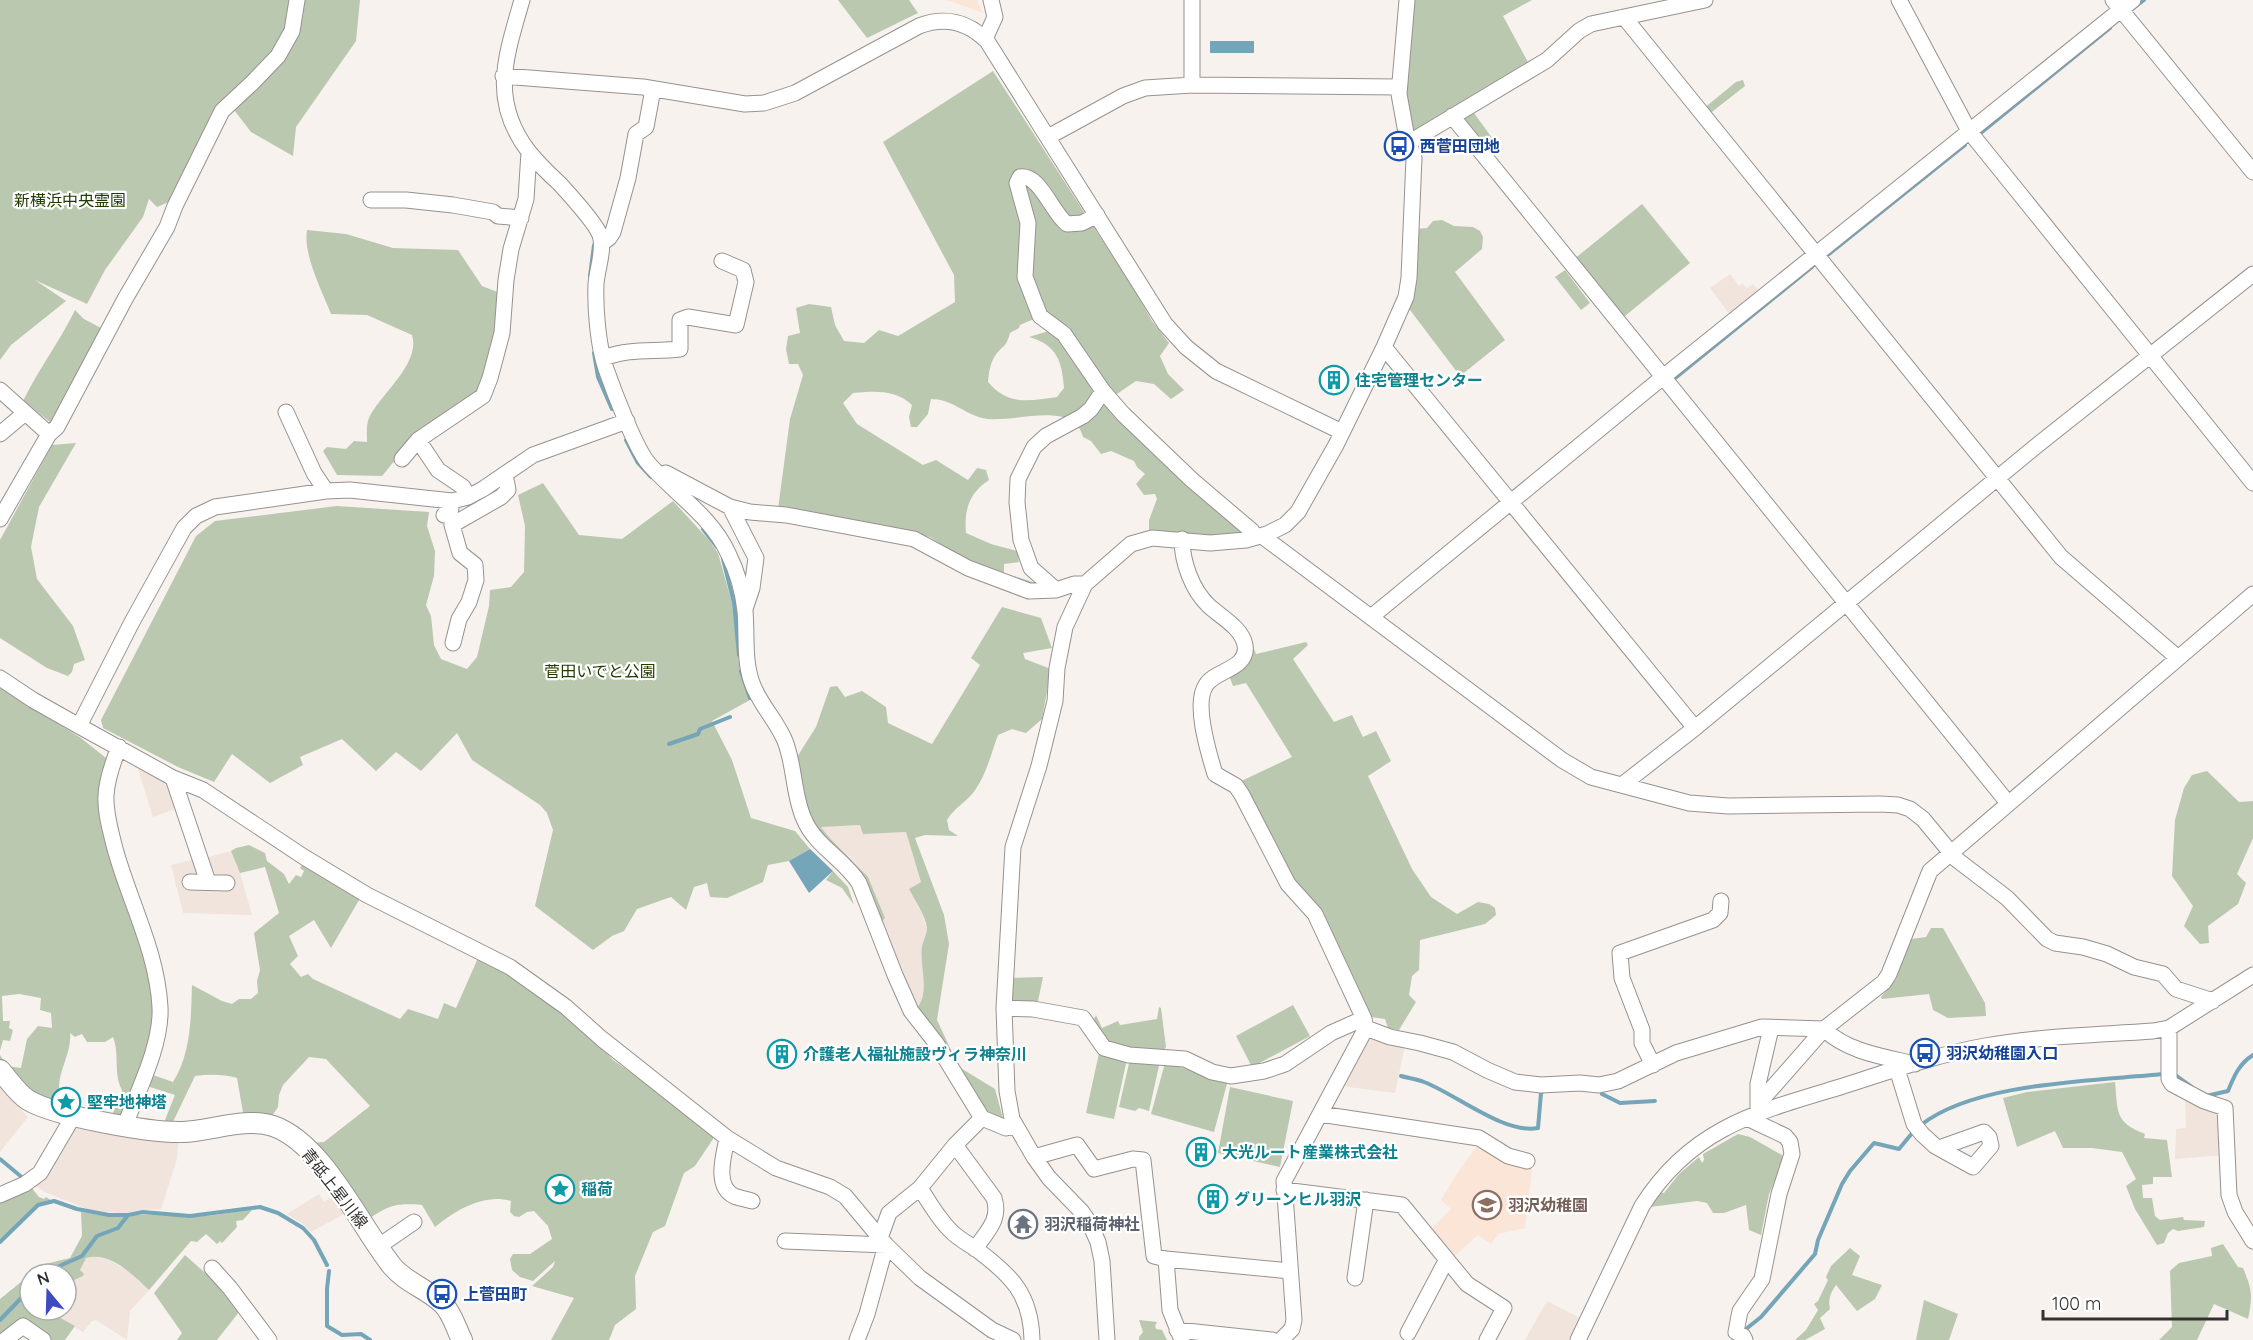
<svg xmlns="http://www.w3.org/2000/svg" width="2253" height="1340" viewBox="0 0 2253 1340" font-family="Quicksand,'Noto Sans JP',sans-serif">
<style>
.built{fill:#f0e4dc}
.education{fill:#fae5d6}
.green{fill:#bac8af}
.water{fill:#75a5b8}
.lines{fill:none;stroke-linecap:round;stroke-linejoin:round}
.stream{stroke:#75a5b8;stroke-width:4}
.minor-casing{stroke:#97928f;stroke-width:17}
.major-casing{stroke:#97928f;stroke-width:22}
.minor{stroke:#fff;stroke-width:15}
.major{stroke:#fff;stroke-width:20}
.labels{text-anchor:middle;stroke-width:4.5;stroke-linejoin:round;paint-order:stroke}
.transit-label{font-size:16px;font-weight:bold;fill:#164399;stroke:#fff;text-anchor:start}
.park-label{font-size:16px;fill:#223b00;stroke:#fff}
.culture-label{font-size:16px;font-weight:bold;fill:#0d838f;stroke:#fff;text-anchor:start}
.street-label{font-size:16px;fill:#333130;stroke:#fff}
.education-label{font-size:16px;font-weight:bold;fill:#785e54;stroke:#fff;text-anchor:start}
.worship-label{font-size:16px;font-weight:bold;fill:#5b616d;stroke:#fff;text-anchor:start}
</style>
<rect width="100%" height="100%" fill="#f7f2ee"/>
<path class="built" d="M1730,274l9,12 3,-3 5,5 6,-4 7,8 -30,23 -20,-27z
M138,769l30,15 10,24 -25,9z
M861,825l2,8 43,-1 15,50 -12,7 13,24 5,17 -5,19 2,44 -4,13 -6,5 -58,-148 -28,-27 -7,-10z
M231,851l9,22 12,42 -69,-2 -12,-48 24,-6 20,20 -10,-21z
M1372,1036l33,9 -10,48 -54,-7 24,-47z
M0,1083l30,26 -9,1 7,7 -28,35z
M2185,1097l36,16 3,42 -49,4 1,-30 10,-1z
M75,1122l104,15 -2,22 -16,50 -19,1 -17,3 -33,-2 -47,-19 -11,-7z
M319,1194l5,8 9,-6 13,17 -35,19 -8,-8 -16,-10z
M95,1256l14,4 22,13 18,17 -19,21 -3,29 -31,-20 -4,1 -9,11 -37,-22h20v-26l17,-8 -3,-5 6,-13z
M1547,1301l33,17 -12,22h-43z"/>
<path class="education" d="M945,0h32l6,13 -33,-12z
M1476,1147l27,13 18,7 11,1 -7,60 -27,6 -7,10 -13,-9 -23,21 -24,-27 20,-20 -10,-9 15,-25z"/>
<path class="green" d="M0,0h360l-4,41 -60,86 -3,29 -42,-24 -23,-30 -55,98 -16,7 -8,-8 -6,18 -38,53 -18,34 -52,-24 31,21 -55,44 -11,15z
M838,0h71l9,13 -51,25z
M1410,0h122l-29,16 26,48 -118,70 -9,-45z
M993,71l144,223 15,27 17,22 -9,13 8,18 16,16 -13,9 -17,-15 -18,-3 -19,13 -10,-2 -38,-65 -26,-12 -23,10 -1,3 -9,5c-4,14 -5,11 -13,20 -7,9 -8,19 -9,29 21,24 40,19 69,15l7,-9c-2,-27 -7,-43 -35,-51l23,-7c24,19 33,46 52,69 26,33 63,66 94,94 15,14 35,26 46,45l-39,3 -56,-5v-16l8,-21 -2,-5 -11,1 -8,-11 9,-10 -8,-7 -3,-6 -23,-10 -10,3 -10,-13 -8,-4c-10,-39 -72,-12 -101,-19 -18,-5 -31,-19 -51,-19l-3,15 -11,13h-6l-2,-10 3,-12c-16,-16 -39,-14 -59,-12l-10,10 14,21 66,41 13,-5 32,20 9,-12 9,2 3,10c-20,13 -25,30 -23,53l25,11 26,7 2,11 -15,2v9l35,11 3,5 -23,-4 -23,-9 -36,-19 -30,-20 -152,-28 12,-90 13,-44 -5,-11h-9l-3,-15 2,-13 12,-3 -4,-25 13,-4 22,3 4,18 9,16 20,2 15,-13 19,6 57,-34 -1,-27 -71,-133z
M1743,80l2,6 -37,29 -5,-6 33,-27z
M1474,113l24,33 -11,8 -23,-30 1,-6z
M1642,204l48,59 -70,57 -47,-60z
M1442,220l12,6 19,1 7,4 3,6 -1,12 -27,23 50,68 -45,36 -53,-70 9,-77 11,-1 6,-7z
M307,230l39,4 47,14 65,2 24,36 18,7v40l-22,64 -64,40 -32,39 -45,-1 -14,-24 4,-4 19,2 8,-8 13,1c0,-7 -1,-17 2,-24 11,-24 52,-54 43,-83l-45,-20 -36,-1c-9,-23 -28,-59 -24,-84z
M1565,270l25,33 -9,7 -26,-33z
M75,310l9,9 17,9 -45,90 -6,4 -27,-21c16,-33 36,-58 52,-91z
M76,443l-37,64 -8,40 6,32 36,47 12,34 -11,4 -2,8 -4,4 -21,-8 -47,-30v-98l52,-95z
M543,483l36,52 43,4 51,-38 35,38 10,14 14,50 8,69 10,28 -38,21 20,39 19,58 44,13 15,18 -21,12 -21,4 -5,17 -36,16 -17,-1 -3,-14 -13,4 -8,23 -15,-13 -34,12 -13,22 -12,5 -19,14 -58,-44 18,-76 -6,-17 -7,-8 -68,-45 -15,-27 -36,38 -25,-19 -20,19 -34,-32 -42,18 3,8 -33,18 -38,-29 -18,28 -36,-15 -75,-39 -2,-8 95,-184 19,-15 122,-15 92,6 -2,14 8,25 -1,25 -8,29 5,11 3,29 7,14 26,10 10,-12 12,-51 1,-16 21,-3 13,-15 1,-46 -7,-31z
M1002,607l39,11 11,30 -29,5 2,6 26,10 -9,50 -16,14 -14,-4 -14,6c-7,19 -12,41 -25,58 -8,10 -19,15 -26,27l2,10 9,6 -33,-1 -10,3 29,77 5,29 -12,76 22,47 36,22 10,37 -20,-8 -71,-107c18,-15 5,-44 8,-64 1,-6 5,-13 5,-19 -2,-14 -12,-27 -18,-39l12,-7 -15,-50 -43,2 -3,-9 -39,2 7,9 40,41 17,41 -5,5 -70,-98 -13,-68 19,-30 14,-40 7,-1 8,11 17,-6 24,16 2,16 44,21 48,-79 -9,-7z
M1246,629l10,25 50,-12 2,3 -15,14 41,63 18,-7 11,22 13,-6 15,30 -23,15 44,93 19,28 26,17 21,-12 11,2 6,4 1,7 -11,9 -65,16 -1,30 -7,6 -3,19 7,7 -17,28 -11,-2 -3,-9 -21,-3 -64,-124 -65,-108 57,-27 -46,-74 -13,3 -4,-11 12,-10v-34z
M0,688l81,50 30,24 -9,37 42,143 12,86 -31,88 -12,-3 9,-23c-9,-17 -2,-35 -9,-53l-8,5h-18l-5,-8 -7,3 -5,-4c2,18 -10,35 -11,53 0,7 5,11 4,19l-27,-8 -36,-34v-8l7,11 14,2 6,-29 11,-13 14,2 -1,-15 -11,-3 1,-12 -22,-4 -17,2 1,25h7l-1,7 4,2 -3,11 -7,-1 -3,11z
M2207,771l32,31 14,-1v37l-16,36 9,9 -8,21 -30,22 1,17 -9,1 -16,-18 9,-20 -21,-30 3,-56 9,-32 8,-13z
M249,845l16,8 2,8 17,13 5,10 7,-9 5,2 3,-6 -4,-3 4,-6 58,33 -31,53 -17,-28 -25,16 9,20 -8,8 11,13 7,-3 5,5 87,40 8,-10 30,10 6,-16 12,5 22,-50 50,29 59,45 26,28 104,73 -22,33 -11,7 -19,53 -12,6 -18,44 1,33 -21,16 -6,15h-58l23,-42 -42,-12 21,-19 2,-6 -22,20 -13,-4 -8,-7 -2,-11 3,-5h17l22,-15 -4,-13 -14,-15 -7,1 -8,5 -5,-1 -4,-4 1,-11c-27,-8 -55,9 -76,26l-13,-22c-27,-2 -32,0 -55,15l-55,-77 12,-1 46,-36 -44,-47 -17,-2 -26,28 -4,10 -1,12 -8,12 -26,-1 -7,-40c-13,-4 -28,-4 -42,-2l-24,50 -8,-1 12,-30 -25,-8 -2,-4 5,-8 20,7c18,-28 18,-64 19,-97l30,16 10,3 7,-5h12l7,-6 -1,-12 3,-11 -6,-37 25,-20 -14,-46 -25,6 -9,-22 5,-3z
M833,871l15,16 6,18 -12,-17 -16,-8z
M1931,928h12l42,75 1,13 -38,2 -15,-8 -4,-16 -47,5 -1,-2 15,-18 15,-40 15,-2z
M1043,977l-6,29h-33l1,-28z
M1293,1005l17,31 -58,31 -16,-31z
M1159,1007l2,1 5,39 -4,5 -56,-6 -13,-25 3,-6 6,13 16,-7 2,4 37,-6z
M1099,1053l28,6 -13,60 -28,-6z
M1130,1059l30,2 -11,50 -10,-3 -4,3 -16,-4z
M1165,1063l63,17 -14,52 -63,-18z
M2115,1082c3,29 -1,40 30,52l-1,4 23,2 5,37h-19v7l-11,1 1,13h9l3,18 5,4 23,-3 1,3 21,1 -1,6 -26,4 -5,-2 -5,4 -4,10 -7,2 -22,-36 -9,-23 10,-7 -14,-27 -30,-4h-29l-8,-17 -38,16 -14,-49 24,-6z
M1230,1087l63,14 -13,66 -62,-14z
M1738,1134l12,3 32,18 1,6 -14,33 -8,41 -12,-5 -3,-25 -22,8h-11l-6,-10 -10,-2 -47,6 9,-15 5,1 15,-19 20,-17 3,6 2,-3 -1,-6z
M30,1186l9,11 5,2 2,-2 6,4 -14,3 -38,36v-41z
M253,1209l-10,11 -7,1 1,6 -15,16 -2,-2 -3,3 -11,-10 -9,8 -6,-1 -42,49c-16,-15 -39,-39 -63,-32l-6,12 4,4 -1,2 -17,8v-10h-32l11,-10 25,-6 12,-22 -1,-24 27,4 47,-2 34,3 26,-2z
M2223,1244l15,23 5,1c9,21 10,28 5,51l-34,-15 -17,36h-38l13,-13 -2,-56 9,-8 33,-7 -1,-8z
M1850,1248l10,8 -8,19 30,10 -7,14 -18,12 -21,-26c-6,8 -8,15 -6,24l-10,9 5,11 -20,11h-10l11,-10 12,-20 -4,-6 4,-3 10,-21 -2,-3 5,-11z
M185,1255l36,32 18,25 -22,28h-40l5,-7 -28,-40z
M30,1279v31h16l29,16 -10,14h-13l-27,-19 -25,18v-40l21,-17z
M1924,1300l34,14 -9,26h-33z
M1139,1320l18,2 -2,4 1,3 6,1 5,10h-28v-3l4,-5z"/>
<path class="water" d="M1210,41h44v12h-44z
M810,849l23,22 -24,22 -20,-32z"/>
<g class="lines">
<path class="stream" d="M2136,6l8,-6
M1982,132l128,-104
M1829,254l136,-109
M590,276l4,-31
M594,353l4,24 14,32
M1674,379l138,-112
M626,440l12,23 13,14
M703,529l14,18
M723,559l11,44 5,52
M741,671l9,27
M669,744l29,-10 2,-5 30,-12
M2174,1074l18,13
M1401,1076c7,2 15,3 23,6 30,11 81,53 114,46l3,-35 2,-2
M1602,1094l18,9 35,-2
M2206,1096l22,-5c6,-15 11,-27 25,-36
M1921,1125c54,-43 174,-44 242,-51
M0,1159l24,20
M0,1242l38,-37 16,-4 23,8 32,6h19l15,-3 47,4 70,-9 18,6 25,15 11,12 13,25
M329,1271l-2,18v37l15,9 19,-1 9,6
M48,1274l7,-6 27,-12 15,-20 21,-8 10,-13
M0,1320l30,-31
M1746,1329l15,-12 54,-63 3,-14 24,-56 8,-13 24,-28 25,6 14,-17"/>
<g class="minor-casing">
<path id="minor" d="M522,0c-16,56 -33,100 7,152 9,11 20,22 31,32 10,11 35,38 40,51 5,14 -3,34 -4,49 -1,24 2,62 10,85 7,20 30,81 43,95 26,30 62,52 79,89 9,18 15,39 17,58 2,23 -1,47 6,69 7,23 25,39 34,61 10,25 8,54 19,78 11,27 40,40 55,64l36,92 16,36 25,32 46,75 24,10 10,-2
M1899,0l70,131 284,352
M2113,0l140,172
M1624,17l437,540 117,101
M985,39l10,-22 -4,-17
M503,76l140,11 102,17 19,-1 31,-10 124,-67c26,-10 49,-4 68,15l178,283 21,23 30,24 126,61
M1192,85v-85
M1452,116l556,687
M1048,137l75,-41 22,-8 47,-3 207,2
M1410,142l137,-82 32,-29 12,-7 114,-24
M371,200h35l47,5 40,7 5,4 23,2
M1097,215l-15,8 -15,1c-15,-11 -27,-50 -47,-47l-3,6 11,40 -3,54 15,39 24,18 39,57 20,23 69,66 60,51 3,6
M602,243l7,-5 4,-6 15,-54 8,-44 10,-7 7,-38
M1384,347l311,381
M603,358c27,-10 49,-6 77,-9v-29l8,-3 48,8 10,-43 -3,-12 -21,-9
M0,390l49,44
M286,412l28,61 12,18
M0,434l25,-21
M402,459l16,-19
M666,473l64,34 20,5 36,3 128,24 54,29 61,23 27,-1 18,-6h11
M468,497l-5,-10 -25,-17 -20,-30 65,-44 7,-18 12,-45 4,-53 5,-31 15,-50 3,-47
M730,507l26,51 -4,30 -7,21
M444,515l6,-1 2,-13
M0,519l49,-85 8,-7 68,-128 42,-72 8,-21 47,-95 30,-28 26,-27 14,-25 5,-31
M1262,536l300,224 29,17 98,26 39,3 152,-2 18,1 12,4 13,10 33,40 51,39 40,41 8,4 28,4 24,7 27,13 29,7 13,15 37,12
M1182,539c0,23 10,51 27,67 12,11 33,22 36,39 4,24 -30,25 -39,40 -13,19 3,69 9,89l21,12 6,9 46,89 27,30 49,105 2,9 -82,153 10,139 -2,9 -11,11
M1056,590l-25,-22 -10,-28 -4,-38 1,-23 16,-32 12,-11 37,-20 8,-7 12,-18
M1371,617l292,-240 470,-377
M453,643l6,-24 10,-17 7,-22 -1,-15 -15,-12 -8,-28 49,-28 7,-7 -3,-16
M0,678l33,22 46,26 94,52 30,12 101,67 63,38 143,72 56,40 36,32 125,99 49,30 54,19 15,9 41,49 34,33 72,52 21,10
M79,726l53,-104 52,-94 12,-12 19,-9 111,-16 24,-1 102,11 16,-4 15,-8 50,-34 94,-34
M119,747c-6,15 -12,32 -13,48 -1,17 4,33 8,50 14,54 43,105 46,162 2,37 -22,84 -35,118
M173,778l35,104
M1622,785l73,-57 340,-281 218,-173
M190,882l37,1
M1004,1008l29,1 50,9 21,30 25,7 56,4 27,13 19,4 33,-5 21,-7 46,-31 27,-12 8,7 24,9 30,6 33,9 34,18 28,12 26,3 39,-2 19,2 19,-4 58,-28 86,-26 62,2c23,23 61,28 91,35
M2169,1028v51l3,5 32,17 21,7 4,87 6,17 18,29
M1653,1065l-11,-22v-13l-20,-52 -2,-25 93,-33 7,-7 1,-12
M1897,1069l17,55 8,10 13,12 38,21 18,-21 -2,-9 -5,-5 -45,16
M1758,1104l66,-75 60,-47 5,-8 41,-103 323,-277
M1758,1110v-26l13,-56
M1320,1114l159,24 29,18 19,5
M727,1138c-3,17 -13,48 7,58 5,2 12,3 18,5
M955,1145l39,53c7,22 -7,33 -19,51
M1034,1157l43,-12 17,24 39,-10 10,1 11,96 12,3
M920,1188c9,14 18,30 30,42 7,8 17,13 26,19 35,26 55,45 56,91
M1284,1190l118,15 65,79 37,24 -17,32
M0,1195l25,-11 15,-11 34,-58
M880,1238l9,-25 31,-25 35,-43 27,-27
M785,1241l101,4 -19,69 -10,26
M379,1246l35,-24
M212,1268l18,20 39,52
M1355,1278l11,-78
M1177,1330l95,10
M1408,1333l38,-72
M5,1340l18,-14 20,14
M1107,1340l-5,-79 -4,-19 -9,-20 -7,-10 -33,-34 -15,-21 -22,-38 -5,-28 -3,-83 9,-161 26,-81 16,-65 2,-33 8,-41 20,-43 46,-40 21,-6 58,5 36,-3 21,-6 18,-9 13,-13 38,-67 48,-98 22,-50 3,-19 5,-120 -8,-25 -7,-39 8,-94
M1182,1340l-12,-30 -4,-51 124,12
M1578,1340l64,-134c49,-78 115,-94 198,-119 47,-15 95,-32 145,-41 55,-10 112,-11 168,-15l16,-3 84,-53
M1745,1340l-2,-4 -7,-4 4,-21 22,-32 17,-85 13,-40 -2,-12 -5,-6 -38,-18"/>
</g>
<g class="major-casing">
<path id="major" d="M0,1070c8,9 17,23 28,30 26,16 123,33 155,32 29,-1 61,-15 90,-6 50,17 87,100 119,140 14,17 36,23 51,38 9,9 13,24 19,36"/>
</g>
<use href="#minor" class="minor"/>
<use href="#major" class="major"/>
</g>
<defs>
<g id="bus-ring" transform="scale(1.5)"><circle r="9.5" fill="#fff" stroke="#1a4fb4" stroke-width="1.5"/><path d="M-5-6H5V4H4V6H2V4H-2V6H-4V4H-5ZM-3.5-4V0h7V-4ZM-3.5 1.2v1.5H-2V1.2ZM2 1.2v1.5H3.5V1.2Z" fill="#1a4fb4"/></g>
<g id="building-ring" transform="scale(1.5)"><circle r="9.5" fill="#fff" stroke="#0f9aa8" stroke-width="1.5"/><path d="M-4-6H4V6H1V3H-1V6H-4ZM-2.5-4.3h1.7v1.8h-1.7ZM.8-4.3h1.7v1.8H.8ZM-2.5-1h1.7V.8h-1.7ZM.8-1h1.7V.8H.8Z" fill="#0f9aa8"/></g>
<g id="sight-ring" transform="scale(1.5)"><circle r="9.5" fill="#fff" stroke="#0f9aa8" stroke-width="1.5"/><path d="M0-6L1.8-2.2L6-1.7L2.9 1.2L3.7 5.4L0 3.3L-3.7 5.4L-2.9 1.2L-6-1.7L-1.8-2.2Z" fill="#0f9aa8"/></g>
<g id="school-ring" transform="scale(1.5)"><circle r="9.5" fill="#fff" stroke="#8d6e63" stroke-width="1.5"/><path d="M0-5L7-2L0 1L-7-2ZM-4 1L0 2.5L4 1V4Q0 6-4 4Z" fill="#8d6e63"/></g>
<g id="temple-ring" transform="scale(1.5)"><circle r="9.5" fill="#fff" stroke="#6b7280" stroke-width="1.5"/><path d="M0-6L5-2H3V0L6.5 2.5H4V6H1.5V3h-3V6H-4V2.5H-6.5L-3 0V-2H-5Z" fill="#6b7280"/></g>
</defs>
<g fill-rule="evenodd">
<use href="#bus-ring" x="1399" y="146"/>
<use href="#building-ring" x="1334" y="380"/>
<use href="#bus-ring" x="1925" y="1053"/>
<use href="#building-ring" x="782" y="1054"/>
<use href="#sight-ring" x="66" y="1102"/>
<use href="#building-ring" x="1201" y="1152"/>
<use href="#sight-ring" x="560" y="1189"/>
<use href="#building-ring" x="1213" y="1199"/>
<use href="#school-ring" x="1487" y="1205"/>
<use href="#temple-ring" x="1023" y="1224"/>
<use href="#bus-ring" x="442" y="1294"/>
</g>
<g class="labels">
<g class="transit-label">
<text x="1420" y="152">西菅田団地</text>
<text x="1946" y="1059">羽沢幼稚園入口</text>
<text x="463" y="1300">上菅田町</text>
</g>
<g class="park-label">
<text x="70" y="206">新横浜中央霊園</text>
<text x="600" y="677">菅田いでと公園</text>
</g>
<g class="culture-label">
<text x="1355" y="386">住宅管理センター</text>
<text x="803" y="1060">介護老人福祉施設ヴィラ神奈川</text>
<text x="87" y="1108">堅牢地神塔</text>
<text x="1222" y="1158">大光ルート産業株式会社</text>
<text x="581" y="1195">稲荷</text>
<text x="1234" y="1205">グリーンヒル羽沢</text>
</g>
<g class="street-label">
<text transform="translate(335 1188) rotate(52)" y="6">青砥上星川線</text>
</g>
<g class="education-label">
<text x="1508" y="1211">羽沢幼稚園</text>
</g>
<g class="worship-label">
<text x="1044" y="1230">羽沢稲荷神社</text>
</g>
</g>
<g transform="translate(48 1292) rotate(341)"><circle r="28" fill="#ffffff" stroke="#adadac" stroke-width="1.5"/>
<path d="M0-4.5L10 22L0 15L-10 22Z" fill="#3e4abe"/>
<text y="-9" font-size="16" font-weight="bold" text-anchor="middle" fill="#333130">N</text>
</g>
<path d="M2043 1310v9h184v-9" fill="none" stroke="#333130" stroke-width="3"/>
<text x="2052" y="1310" font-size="18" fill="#333130" stroke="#ffffff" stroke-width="4.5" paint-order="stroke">100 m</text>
</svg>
